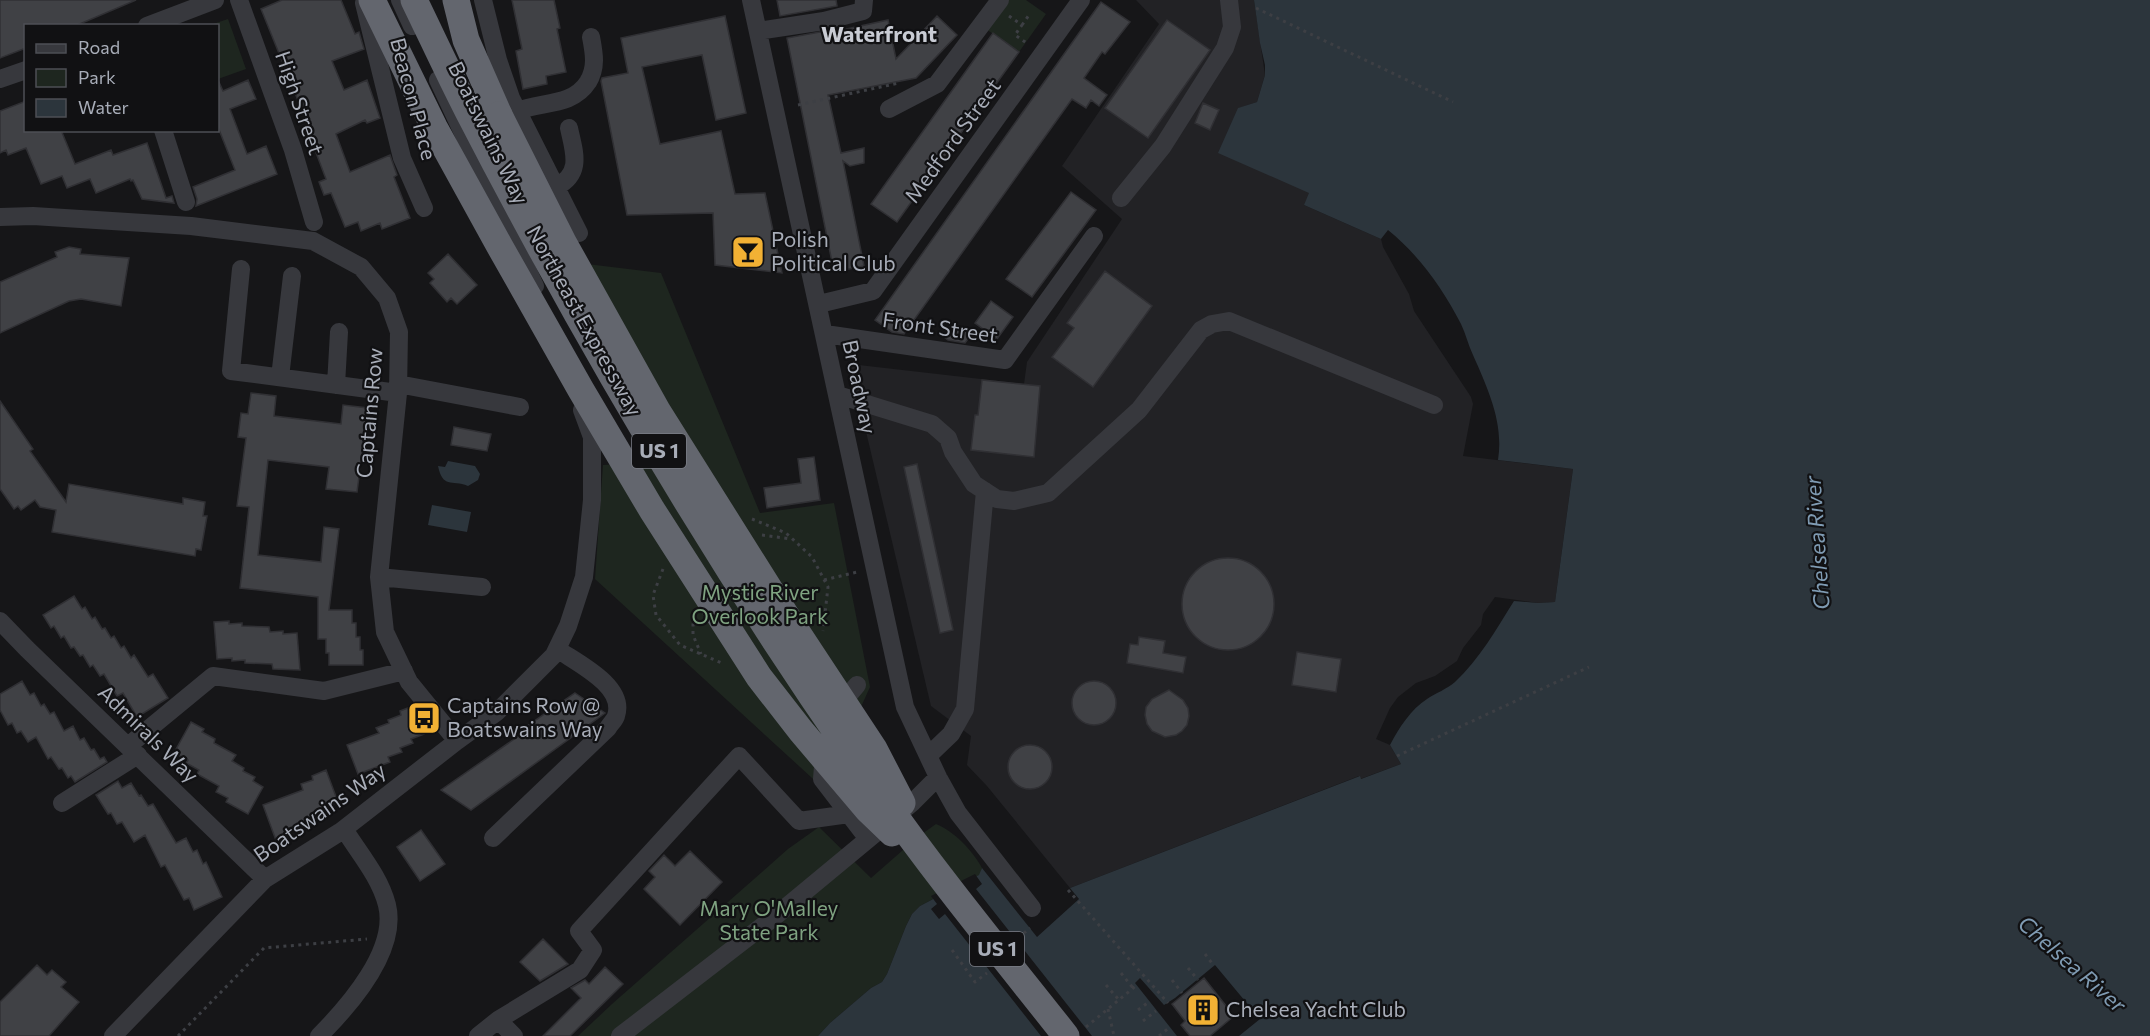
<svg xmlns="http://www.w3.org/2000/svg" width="2150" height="1036" viewBox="0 0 2150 1036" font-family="Commissioner,sans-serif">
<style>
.built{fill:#222225}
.green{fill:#1e261f}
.water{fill:#2c353c}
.pier{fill:#161618}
.building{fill:#404145;stroke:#303034;stroke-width:1.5}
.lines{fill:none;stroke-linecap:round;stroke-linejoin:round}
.path{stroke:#3d3f44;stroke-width:3;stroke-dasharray:3 4.5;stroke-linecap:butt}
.minor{stroke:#37383d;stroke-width:18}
.highway{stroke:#63666e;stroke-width:27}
.highway-bridge{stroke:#63666e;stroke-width:27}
.labels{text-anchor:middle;stroke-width:4.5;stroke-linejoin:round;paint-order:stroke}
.shield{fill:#111113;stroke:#7b7e86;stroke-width:1.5}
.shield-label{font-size:20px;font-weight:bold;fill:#a8adb8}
.street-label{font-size:21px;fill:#a8adb8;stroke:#111113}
.poi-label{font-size:21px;fill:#a8adb8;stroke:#111113;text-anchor:start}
.park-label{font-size:21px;fill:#7fa381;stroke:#111113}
.neighbourhood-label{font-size:22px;font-weight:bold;fill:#c9ccd4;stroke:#111113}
.water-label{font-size:22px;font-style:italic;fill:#7f9bb3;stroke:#111113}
</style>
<rect width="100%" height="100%" fill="#161618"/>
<path class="built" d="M1136,0h118l11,75 -8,27 -18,6 137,60 -72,37 77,34 2,8 26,47 5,17 57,86 2,7 -10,52 110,13 -18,133 -17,1 -43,-6 -12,17 -2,11 -18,23 -6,13 -22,15 -19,7 -18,14 -8,11 -14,31 14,6 11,19 -41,15 -1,-3 -289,112 -83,-102 -20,-21 4,-29 -40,-30 -81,-342 174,20 3,-22 95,-143 -60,-53 97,-142z"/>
<path class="green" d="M1007,0h19l20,14 -27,38 -33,-23z
M228,19l18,50 -28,10v-53l-8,-1z
M587,264l74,9 99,240 74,-10 36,184 -46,102 -229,-210 8,-114 98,-5z
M936,824c18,7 37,27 46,44l-2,7 -60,31 -8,8 -6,12 -19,48 -5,8 -11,6 -41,35 -12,13h-240l34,-32 176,-155 31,-22 52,51 48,-42z"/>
<path class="water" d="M1254,0h896v1036h-1332l12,-13 41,-35 11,-6 5,-8 19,-48 6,-12 8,-8 59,-31 3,-7 55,69 42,-38 -9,-11 290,-112 1,3 40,-15 -11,-19c9,-17 21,-36 37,-46 9,-6 20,-10 28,-17 24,-22 42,-54 59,-81l24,2 17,-1 18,-133 -75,-9c6,-37 -10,-71 -25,-105 -5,-10 -7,-21 -12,-31 -18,-35 -42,-69 -73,-94l-7,9 -77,-34 5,-12 -91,-40 20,-45 19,-6 8,-27v-10l-5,-22z
M448,461l27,5 5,8 -2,6 -10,6c-17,-7 -25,3 -30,-20l7,1z
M432,505l39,7 -4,20 -39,-7z"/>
<path class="pier" d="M975,874l7,10 -6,5 116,147h-51l-96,-122 -6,5 -8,-10 6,-5 -6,-8z
M1215,965l45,54 -21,17h-62l-42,-53 5,-5 24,27 11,-7z"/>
<path class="building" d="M0,0h136l-61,26h-49v22l-26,10z
M282,0h59l14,34 4,-2 5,17 -32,12 12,29 23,-10 13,38 -13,5 -2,-3 -29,14 14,38 40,-17 7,20 -3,2 16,41 -28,11 -2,-6 -19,8 -3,-9 -13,5 -14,-34 -7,2 -5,-13 7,-3 -20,-53 2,-1 -47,-116z
M512,0h42l6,28 -3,1 9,43 -20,4 1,8 -24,5 -7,-38 6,-2z
M777,0h59l1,6 -57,10z
M1101,2l29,20 -25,32 -3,-2 -18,26 23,17 -8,11 -8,-6 -5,8 -14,-9 -168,235 -12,-2 -17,-12z
M725,16l21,97 -30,7 -14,-65 -60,12 18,77 61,-13 14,63 30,-1 17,80 -67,-8 -2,-52 -86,2 -26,-134 1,-3 26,-5 -7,-35z
M937,16l20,19 -41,43 -88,17 13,58 23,-5v15l-14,3 -7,-5 21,105 -30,6 -47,-234 55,-10v2l46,-10 8,39z
M1167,20l43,30 -62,88 -43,-30z
M993,33l26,19 -122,170 -26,-18z
M218,80l5,11 25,-11 8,19 -26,10 17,45 19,-8 11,28 -81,32 1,-7 -4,-12 42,-17 -17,-43z
M26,101v29h35l14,34 36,-14 2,5 34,-12 19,55 6,-2 2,7 -32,-4 -9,-19 -2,1 -1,-2 -34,14 -6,-14 -23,9 -5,-12 -21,8 -15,-36 -18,7 -2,-5 -6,3v-42z
M1203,103l16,7 -9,20 -15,-7z
M1071,192l25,18 -64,87 -26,-18z
M69,247l12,2 -1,5 49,4 -8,48 -40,-7 -12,2 -69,32v-51l57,-25 -2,-5z
M448,254l29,31 -20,19 -6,-6 -4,4 -17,-19 4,-4 -6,-6z
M1105,271l47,35 -59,81 -41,-30 22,-29 -7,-5z
M991,301l22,16 -16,22 -22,-16z
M953,322l18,13 -6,8 -17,-3 -5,-4z
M982,380l58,6 -6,71 -63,-7 4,-35h3z
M251,393l25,3 -2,20 67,8 2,-19 25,3 -11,84 -31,-3 3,-22 -61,-7 -10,95 63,7 3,-35 15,2 -10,81h23v13h4v14h4v13h3v15h-34v-12h-3v-14h-8v-42l-78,-9 9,-81 -12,-1 9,-68 -8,-1 3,-24 7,1z
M0,401l33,48 -3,2 36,51 3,-18 114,20v-6l22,4 -2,14h4l-6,34 -5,-1 -1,7 -143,-24 4,-22 -16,-3 -5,-7 -14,10 -3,-4 -4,3 -14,-20z
M454,427l37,7 -4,17 -36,-6z
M814,457l6,43 -53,8 -3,-20 37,-5 -3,-24z
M917,464l36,166 -13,3 -36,-166z
M1182 604a46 46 0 1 1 92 0a46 46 0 1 1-92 0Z
M74,596l8,13 3,-2 7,12 3,-2 7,12 3,-1 6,10 3,-2 7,12 3,-2 7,12 3,-3 14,22 5,-3 15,24 -31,19 -14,-24 -6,3 -13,-22 -4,2 -7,-11 -3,2 -7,-12 -3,1 -6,-9 -3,1 -7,-12 -3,2 -7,-12 -3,2 -8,-13z
M229,621v3l13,-1v3l27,1 1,5 13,-1v3l14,-1 3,37 -27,-1 -1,-5 -27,-1v-3l-13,1v-3l-15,1 -3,-37z
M1139,637l26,4 -2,12 23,4 -3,16 -56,-10 3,-19 8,1z
M1297,652l44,7 -5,33 -44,-7z
M22,681l8,14 4,-2 7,13 3,-2 6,10 4,-2 10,19 9,-5 7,14 4,-2 7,12 3,-1 6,10 4,-2 3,5 -32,20 -4,-6 -3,2 -6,-10 -3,1 -8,-12 -3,2 -12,-22 -8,5 -7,-11 -4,2 -5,-10 -4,2 -8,-15v-16z
M1072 703a22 22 0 1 1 44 0a22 22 0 1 1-44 0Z
M1169,690l14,10 5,8 1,8 -2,9 -5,6 -6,4 -11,2 -13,-6 -5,-7 -2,-9 1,-8 6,-8z
M575,693l30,20 -134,97 -30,-20 79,-55 -3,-2z
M413,706l11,28 -13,5 2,4 -13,5 2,4 -14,5 2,5 -32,12 -11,-29 32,-12 -3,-5 13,-5 -1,-3 13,-5 -1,-4z
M191,722l13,7 -2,3 13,7 -1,4 22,12 -4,6 12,7 -1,3 12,6 -2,4 10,6 -15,27 -22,-12 2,-4 -12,-6 3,-6 -22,-12 2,-4 -13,-7 2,-3 -14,-7z
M1008 767a22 22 0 1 1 44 0a22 22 0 1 1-44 0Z
M326,770l12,32 -13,5 2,3 -14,5 2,6 -25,9 3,7 -16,6 -14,-38 40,-15 -2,-6 12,-4 -1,-4z
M118,781l4,7 9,-5 8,13 2,-1 7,11 5,-2 23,39 10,-5 7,14 4,-2 6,14 3,-2 16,35 -28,13 -5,-12 -5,2 -19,-35 -4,2 -16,-32 -11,7 -12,-20 -5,2 -6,-11 -3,1 -12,-19z
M421,830l24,34 -25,17 -23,-34z
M690,851l32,31 -42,43 -36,-36 11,-12 -6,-6 15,-16 11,11z
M543,939l25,25 -28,17 -20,-19z
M37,965l10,10 5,-5 14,12 -5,5 18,15 -30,34h-49v-34z
M605,967l18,17 -53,52h-27l38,-38 -10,-10 14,-8 4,4z
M1204,978l30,38 -24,20h-20l-9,-11 4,-4 -13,-17z"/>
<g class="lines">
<path class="path" d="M1256,8l197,94
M1009,16l13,9 -7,10 13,9
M1022,25l7,-10
M798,105l101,-22
M752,519l34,14 26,24 16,30 -5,44
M762,535l29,4
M663,569l-10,26 3,20 24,30 44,19
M824,580l33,-8
M693,616v19l8,19
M1397,756l192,-89
M1068,890l100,113
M1018,938l12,-10
M952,950l23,32 12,-9
M1205,954l9,12
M1188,968l10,12
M1121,973l12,15
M1172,980l10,13
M1106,985l13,15
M1108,1009l6,27
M1138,1010l12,-9
M1259,1018l12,-9
M1143,1021l13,-10
M1086,1027l51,-42
M178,1036l86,-88 103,-9
M1159,1036l11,-9"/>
<path class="minor" d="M239,0l54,150 21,72
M400,0l12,26
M483,0l15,60 13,38 68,135
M751,0l154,707 33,70 20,36 74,95
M364,3l38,155 22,50
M147,26l68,-26
M758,31l66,-10 39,-10 1,-11
M0,79l26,-9
M438,80l97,206
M889,109l48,-25 63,-84
M517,111c24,-10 55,-4 71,-29 9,-15 6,-29 3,-45
M163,130l23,72
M556,187c27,-14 18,-35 13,-59
M1121,198l42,-52 62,-98 7,-21 -3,-27
M0,217l33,-1 158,10 122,15 48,26 26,31 12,34 -1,61 -19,184 6,55 24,50 48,59
M241,269l-10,102 167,22
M819,304l54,-13 208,-291
M825,334l180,26 89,-124
M280,377l12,-101
M398,384l122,23
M336,385l3,-53
M838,395l94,29 16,14 5,14 21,32 23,15 17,2 34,-8 91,-83 62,-80 11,-6 17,-3 205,84
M379,577l103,10
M0,621l27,28 238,230
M837,709l20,-24
M128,746l85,-70 111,15 80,-20
M824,754l-2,25 46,60
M928,756l23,-22 14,-25 20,-218
M62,803l76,-48
M493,838l115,-110c2,-4 7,-8 8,-12 10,-30 -39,-53 -59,-67
M498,1020l82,-50 13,-20 -14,-19 160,-175 60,65 50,-7
M113,1036l152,-157 75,-47 117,-91 40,-29 57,-57 14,-29 16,-49 8,-77v-63l-10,-27
M319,1036c30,-30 79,-86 68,-131 -7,-28 -28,-52 -43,-76
M478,1036l20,-16 16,16
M620,1036l153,-118 140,-116 25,-25"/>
<path class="highway" d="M456,0l10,40 33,75"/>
<path class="highway-bridge" d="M372,0l62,127 65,118 82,145 71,120 107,167 42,54 67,79 24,23
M414,0c18,37 35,74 54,111 121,235 257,465 410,681 59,84 124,163 188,244
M499,115l64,127 95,170 127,202 89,135 28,54"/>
</g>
<defs>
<g id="bar-square" transform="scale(1.725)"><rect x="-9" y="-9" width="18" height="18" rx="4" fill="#f2b134" stroke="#111113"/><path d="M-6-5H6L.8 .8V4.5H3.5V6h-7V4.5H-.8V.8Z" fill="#111"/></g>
<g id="bus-square" transform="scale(1.725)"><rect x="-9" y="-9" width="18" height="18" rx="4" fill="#f2b134" stroke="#111113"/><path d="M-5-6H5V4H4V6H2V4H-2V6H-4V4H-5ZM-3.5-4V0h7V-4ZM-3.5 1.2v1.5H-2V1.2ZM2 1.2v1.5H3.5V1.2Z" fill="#111"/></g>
<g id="building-square" transform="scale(1.725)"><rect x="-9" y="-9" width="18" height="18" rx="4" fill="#f2b134" stroke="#111113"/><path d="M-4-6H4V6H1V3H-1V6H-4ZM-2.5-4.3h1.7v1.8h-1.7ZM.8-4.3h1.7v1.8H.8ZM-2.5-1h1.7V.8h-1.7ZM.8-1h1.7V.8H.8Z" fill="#111"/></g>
</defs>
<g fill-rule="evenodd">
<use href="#bar-square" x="748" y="252"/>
<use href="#bus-square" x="424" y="718"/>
<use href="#building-square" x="1203" y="1010"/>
</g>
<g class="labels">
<g class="shield">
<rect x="632" y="434" width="54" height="34" rx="4.5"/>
<rect x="970" y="932" width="54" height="34" rx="4.5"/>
</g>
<g class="shield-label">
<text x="659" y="458">US 1</text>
<text x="997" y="956">US 1</text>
</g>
<g class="street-label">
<text transform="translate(413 99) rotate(75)" y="7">Beacon Place</text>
<text transform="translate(299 103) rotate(71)" y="7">High Street</text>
<text transform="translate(488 133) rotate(64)" y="7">Boatswains Way</text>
<text transform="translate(953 141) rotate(-54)" y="7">Medford Street</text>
<text transform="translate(584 321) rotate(61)" y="7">Northeast Expressway</text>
<text transform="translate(940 328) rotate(8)" y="7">Front Street</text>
<text transform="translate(859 387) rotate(78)" y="7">Broadway</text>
<text transform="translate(370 413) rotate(-85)" y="7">Captains Row</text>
<text transform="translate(148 734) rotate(44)" y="7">Admirals Way</text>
<text transform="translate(320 813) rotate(-35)" y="7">Boatswains Way</text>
</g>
<g class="poi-label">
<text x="771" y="247">Polish<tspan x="771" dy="24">Political Club</tspan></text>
<text x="447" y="713">Captains Row @<tspan x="447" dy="24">Boatswains Way</tspan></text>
<text x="1226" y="1017">Chelsea Yacht Club</text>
</g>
<g class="park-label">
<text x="760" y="600">Mystic River<tspan x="760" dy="24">Overlook Park</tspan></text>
<text x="769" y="916">Mary O'Malley<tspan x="769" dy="24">State Park</tspan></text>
</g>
<g class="neighbourhood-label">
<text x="879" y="42">Waterfront</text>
</g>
<g class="water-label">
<text transform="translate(1817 543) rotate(-94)" y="8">Chelsea River</text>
<text transform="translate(2072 964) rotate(41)" y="8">Chelsea River</text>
</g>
</g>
<rect x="24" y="24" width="195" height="108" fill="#111113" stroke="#4d4f55" stroke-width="1.5"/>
<rect x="36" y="44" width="30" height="9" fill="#37383d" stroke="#4d4f55" stroke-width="1.5"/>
<text x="78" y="54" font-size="18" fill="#a8adb8">Road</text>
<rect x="36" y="69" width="30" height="18" fill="#1e261f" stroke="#4d4f55" stroke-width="1.5"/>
<text x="78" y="84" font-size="18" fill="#a8adb8">Park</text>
<rect x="36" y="99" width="30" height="18" fill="#2c353c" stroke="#4d4f55" stroke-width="1.5"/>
<text x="78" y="114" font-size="18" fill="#a8adb8">Water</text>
</svg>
